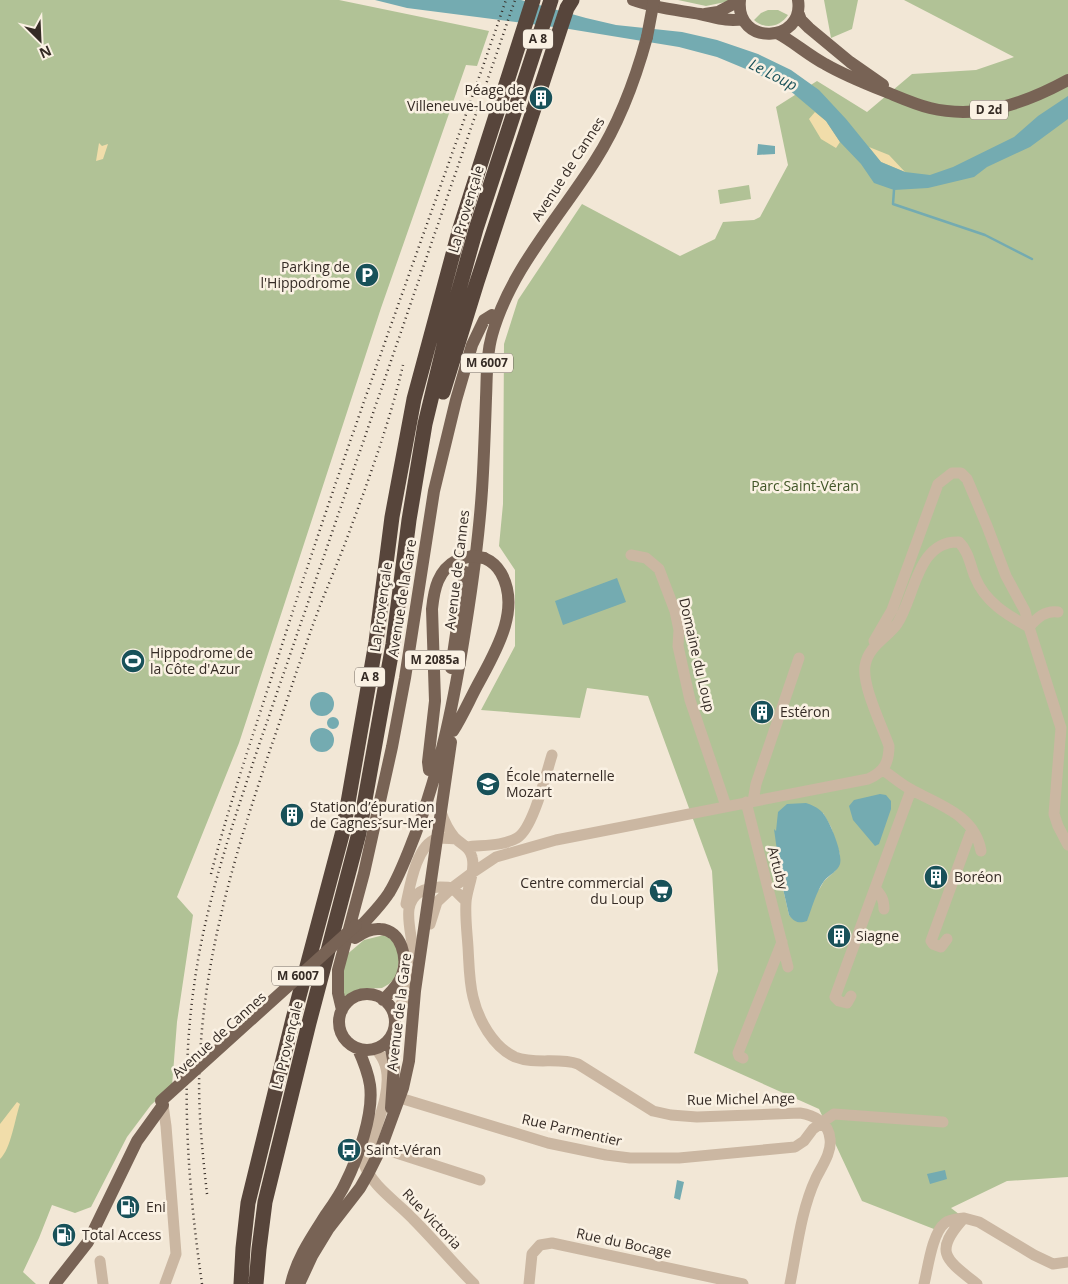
<svg xmlns="http://www.w3.org/2000/svg" width="1068" height="1284" viewBox="0 0 1068 1284" font-family="'Open Sans',sans-serif">
<style>
.green{fill:#b1c296;fill-rule:evenodd}
.sand{fill:#f1ddaa}
.water{fill:#74abb1}
.lines{fill:none;stroke-linecap:round;stroke-linejoin:round}
.stream{stroke:#74abb1;stroke-width:2.5}
.minor{stroke:#cbb7a2;stroke-width:11}
.major{stroke:#786355;stroke-width:12}
.highway{stroke:#57453b;stroke-width:15}
.rail{stroke:#352b25;stroke-width:2.5;stroke-dasharray:1 4;stroke-linecap:butt}
.major-bridge{stroke:#786355;stroke-width:12}
.labels{text-anchor:middle;stroke-width:5;stroke-linejoin:round;paint-order:stroke}
.shield{fill:#faf1e3;stroke:#70665e;stroke-width:1}
.shield-label{font-size:12px;font-weight:bold;fill:#352b25}
.poi-label{font-size:14px;fill:#352b25;stroke:#faf1e3;text-anchor:start}
.street-label{font-size:14px;fill:#352b25;stroke:#faf1e3}
.park-label{font-size:14px;fill:#415527;stroke:#faf1e3}
.water-label{font-size:15px;font-style:italic;fill:#185159;stroke:#faf1e3}
</style>
<rect width="100%" height="100%" fill="#f2e7d6"/>
<path class="green" d="M0,0h339l150,31 -12,35 -11,-1 -85,243 -142,435 -62,154 16,18 -16,107 -5,64 -21,19 -24,32 -36,70 -16,6 -23,-8 -13,33 -16,34 13,12h-36z
M678,0h57l-29,6z
M824,0h34l-6,29 -21,9z
M904,0h164v1177l-61,4 -56,27 13,10 -25,13 -77,-30 -43,-92 -125,-56 24,-82 -6,-100 -64,-175 -61,-8 -7,30 -99,-8 34,-64v-76l-16,-24 4,-42 1,-160 14,-44 64,-96 98,52 35,-17 8,-17 31,-2 6,-3 28,-52 -12,-58 41,-26 50,31 45,-38 64,-4 38,-13zM823,813l8,14 9,28 -5,16 -11,10 -4,7 -27,31 -4,-4 -8,-35 -5,-49z
M768,10h10l10,5c-8,12 -23,15 -34,5l7,-7z
M749,185l2,14 -31,5 -2,-14z
M384,935l8,5 8,15 -4,22 -7,7 -7,4 -23,1 -14,8 -3,-8 3,-33 19,-16z"/>
<path class="sand" d="M815,112l11,9 14,21 -4,6 -15,-9 -12,-20z
M99,143l3,3 6,-2 -5,15 -7,2z
M869,147l20,8 16,17 -24,-10z
M17,1102l3,2c-5,14 -9,45 -20,55v-35z"/>
<path class="water" d="M375,0h146l65,18 30,7 66,7 35,8 41,14 33,16 28,20 27,29 35,43 24,10 25,3 23,-8 61,-30 24,-21 30,-20v23l-38,28 -43,20 -13,10 -46,11 -34,2 -20,-7 -13,-19 -21,-22 -14,-21 -38,-32 -35,-17 -36,-15 -38,-10 -110,-18 -162,-21z
M758,144l17,2v8l-18,1z
M617,578l9,24 -63,23 -8,-24z
M310 704a12 12 0 1 1 24 0a12 12 0 1 1-24 0Z
M327 723a6 6 0 1 1 12 0a6 6 0 1 1-12 0Z
M310 740a12 12 0 1 1 24 0a12 12 0 1 1-24 0Z
M880,794l6,1 5,6v8l-12,35 -4,2 -22,-26 -4,-14 5,-6z
M806,803c6,2 11,4 16,9 8,9 21,41 18,52 -2,7 -11,11 -16,17 -8,11 -12,27 -17,40 -8,3 -13,1 -18,-6l-8,-35 -7,-51 2,2 2,-19 9,-8z
M945,1170l2,9 -17,5 -3,-10z
M677,1180l7,2 -4,18 -6,-2z"/>
<g class="lines">
<path class="stream" d="M894,190l-1,14 92,31 47,24"/>
<path class="minor" d="M631,555l15,3 13,11 16,42 4,19 -1,16 12,54 36,106
M1029,627c8,-9 16,-17 29,-15
M874,641l18,-31 46,-126 14,-11h9l6,6 20,47 19,50 19,35 4,16
M883,770c10,7 19,15 29,20 27,15 63,25 69,61
M753,801l3,-17 43,-126
M746,802l42,165
M441,812c3,9 8,19 14,26 7,7 15,9 17,19 4,14 -5,31 -6,45 -1,15 1,30 2,45 1,16 1,34 5,50 5,22 20,50 42,60 20,8 43,0 63,7l75,47 18,4 26,2 103,-4c14,2 29,10 30,26 2,13 -8,27 -14,39 -15,32 -19,71 -26,106
M467,847c16,-2 36,-1 50,-9 16,-9 29,-64 35,-83
M875,888c6,7 9,11 9,21
M406,904c4,-18 10,-58 30,-65 6,-2 14,0 20,0
M430,924l7,-22 15,-14 20,-15 24,-16 60,-17 312,-61c16,-7 21,-16 21,-33 -7,-20 -27,-60 -24,-80 3,-20 22,-28 32,-42 18,-27 20,-84 62,-82 10,10 11,23 16,35 10,25 32,38 54,50l32,101 -7,86 4,12 10,19
M947,939l-6,8 -8,-3 -2,-3 41,-112
M851,996l-4,7 -8,-2 -4,-4 76,-207
M394,1016c12,-17 19,-40 19,-61 0,-15 -6,-31 -4,-46 3,-17 16,-21 31,-22 3,0 9,0 12,1 3,2 10,10 14,13
M376,1049c3,4 6,8 8,13 12,27 -13,75 -20,102 8,22 33,38 49,55 21,21 40,44 61,65
M743,1058l-4,-2 -1,-3 44,-111
M400,1098l148,45 58,12 24,3h49l116,-11 9,-6 9,-12 21,-15 109,8
M163,1105l3,21 10,128 -11,30
M381,1148l99,32
M100,1261l3,23
M529,1284l3,-30 8,-9 12,-2 191,41
M924,1284c4,-16 8,-51 21,-61 5,-4 13,-4 19,-5
M977,1284c-32,-25 -44,-32 -13,-66l15,4 55,33 19,9 15,-2"/>
<path class="major" d="M633,0c21,8 44,10 67,14 15,3 27,8 43,5
M740,0c-5,47 65,43 58,0
M798,12l3,8 8,8 41,34 33,23
M705,14l13,-2 21,-11
M777,33c17,9 31,22 48,31 19,11 39,19 59,27 15,6 30,13 46,17 49,12 96,-5 138,-28
M451,668l14,-96
M453,731c9,-14 16,-30 24,-45 17,-32 45,-76 24,-113 -4,-7 -10,-12 -17,-15
M429,770l-1,-8 7,-61 -3,-92c2,-20 6,-39 25,-49
M354,933c13,-13 25,-25 35,-40 11,-18 18,-38 26,-58 26,-67 40,-139 51,-211 7,-44 13,-89 16,-134 2,-31 3,-62 4,-92 1,-21 0,-42 6,-63 18,-65 67,-117 103,-174 25,-39 40,-80 52,-124
M355,938c8,-5 16,-10 25,-9 22,1 28,30 22,46 -3,10 -12,18 -19,25
M339 1022a28 28 0 1 1 56 0a28 28 0 1 1-56 0Z
M342,1010l-4,-17v-23l26,-97 28,-126 13,-69 29,-187 22,-91 16,-55 12,-25 8,-5
M389,1039l5,25 -3,44
M55,1284l33,-42 49,-101 26,-36
M291,1284c6,-26 20,-46 34,-68 7,-10 15,-21 20,-32 13,-26 29,-70 25,-99 -2,-13 -7,-25 -12,-36
M299,1284l13,-28 17,-28 31,-40 8,-14 13,-26 22,-60 6,-27 6,-70 36,-249"/>
<path class="highway" d="M443,392l34,-110 90,-274 5,-8
M241,1284l2,-36 5,-45 45,-184 50,-188 33,-189 16,-125 22,-118 46,-171 73,-228
M256,1284l3,-35 6,-47 44,-179 50,-190 34,-189 16,-124 16,-96 23,-95 28,-100 75,-229"/>
<path class="rail" d="M211,874c18,-69 41,-136 63,-204 71,-225 155,-447 232,-670
M207,1194c-5,-46 -10,-92 -7,-138 6,-107 35,-202 69,-303 15,-43 29,-87 45,-131 11,-31 25,-61 36,-92 20,-54 40,-109 53,-165
M202,1284c-14,-98 -22,-200 -8,-298 11,-82 38,-160 64,-238l257,-748"/>
<path class="major-bridge" d="M647,37l7,-37
M457,560l15,-4 12,2
M161,1101l195,-176"/>
</g>
<defs>
<g id="building-disc" transform="scale(1.25)"><circle r="9.5" fill="#185159" stroke="#faf1e3"/><path d="M-4-6H4V6H1V3H-1V6H-4ZM-2.5-4.3h1.7v1.8h-1.7ZM.8-4.3h1.7v1.8H.8ZM-2.5-1h1.7V.8h-1.7ZM.8-1h1.7V.8H.8Z" fill="#fff"/></g>
<g id="parking-disc" transform="scale(1.25)"><circle r="9.5" fill="#185159" stroke="#faf1e3"/><path d="M-3.5-5.5H1a3.5 3.5 0 0 1 0 7H-1V5.5H-3.5ZM-1-3.4V-.6H.8a1.4 1.4 0 0 0 0-2.8Z" fill="#fff"/></g>
<g id="stadium-disc" transform="scale(1.25)"><circle r="9.5" fill="#185159" stroke="#faf1e3"/><path d="M0-5a6.5 5 0 1 0 0 10a6.5 5 0 1 0 0-10ZM-3.5-1.8h7v3.6h-7Z" fill="#fff"/></g>
<g id="school-disc" transform="scale(1.25)"><circle r="9.5" fill="#185159" stroke="#faf1e3"/><path d="M0-5L7-2L0 1L-7-2ZM-4 1L0 2.5L4 1V4Q0 6-4 4Z" fill="#fff"/></g>
<g id="supermarket-disc" transform="scale(1.25)"><circle r="9.5" fill="#185159" stroke="#faf1e3"/><path d="M-6-5.5h2.5l.6 2H6L4.5 2H-2.5L-4.4-4H-6ZM-1.5 3.2a1.3 1.3 0 1 0 .1 0ZM3 3.2a1.3 1.3 0 1 0 .1 0Z" fill="#fff"/></g>
<g id="bus-disc" transform="scale(1.25)"><circle r="9.5" fill="#185159" stroke="#faf1e3"/><path d="M-5-6H5V4H4V6H2V4H-2V6H-4V4H-5ZM-3.5-4V0h7V-4ZM-3.5 1.2v1.5H-2V1.2ZM2 1.2v1.5H3.5V1.2Z" fill="#fff"/></g>
<g id="fuel-disc" transform="scale(1.25)"><circle r="9.5" fill="#185159" stroke="#faf1e3"/><path d="M-5.5-6h7V0h2V4h1.3V-2.5L3-4.5l.8-.8L6-3V5H2.5V1h-1V6h-7ZM-4.2-4.7v3.2H.2V-4.7Z" fill="#fff"/></g>
</defs>
<g fill-rule="evenodd">
<use href="#building-disc" x="541" y="98"/>
<use href="#parking-disc" x="367" y="275"/>
<use href="#stadium-disc" x="133" y="661"/>
<use href="#building-disc" x="762" y="712"/>
<use href="#school-disc" x="488" y="784"/>
<use href="#building-disc" x="292" y="815"/>
<use href="#building-disc" x="936" y="877"/>
<use href="#supermarket-disc" x="661" y="891"/>
<use href="#building-disc" x="839" y="936"/>
<use href="#bus-disc" x="349" y="1150"/>
<use href="#fuel-disc" x="128" y="1207"/>
<use href="#fuel-disc" x="64" y="1235"/>
</g>
<g class="labels">
<g class="shield">
<rect x="523" y="29.5" width="30" height="19" rx="4"/>
<rect x="970" y="100.5" width="38" height="19" rx="4"/>
<rect x="461" y="353.5" width="52" height="19" rx="4"/>
<rect x="405" y="650.5" width="60" height="19" rx="4"/>
<rect x="355" y="667.5" width="30" height="19" rx="4"/>
<rect x="272" y="966.5" width="52" height="19" rx="4"/>
</g>
<g class="shield-label">
<text x="538" y="43">A 8</text>
<text x="989" y="114">D 2d</text>
<text x="487" y="367">M 6007</text>
<text x="435" y="664">M 2085a</text>
<text x="370" y="681">A 8</text>
<text x="298" y="980">M 6007</text>
</g>
<g class="poi-label">
<text x="524" y="95" text-anchor="end">Péage de<tspan x="524" dy="16">Villeneuve-Loubet</tspan></text>
<text x="350" y="272" text-anchor="end">Parking de<tspan x="350" dy="16">l'Hippodrome</tspan></text>
<text x="150" y="658">Hippodrome de<tspan x="150" dy="16">la Côte d'Azur</tspan></text>
<text x="780" y="717">Estéron</text>
<text x="506" y="781">École maternelle<tspan x="506" dy="16">Mozart</tspan></text>
<text x="310" y="812">Station d’épuration<tspan x="310" dy="16">de Cagnes-sur-Mer</tspan></text>
<text x="954" y="882">Boréon</text>
<text x="644" y="888" text-anchor="end">Centre commercial<tspan x="644" dy="16">du Loup</tspan></text>
<text x="856" y="941">Siagne</text>
<text x="366" y="1155">Saint-Véran</text>
<text x="146" y="1212">Eni</text>
<text x="82" y="1240">Total Access</text>
</g>
<g class="street-label">
<text transform="translate(568 169) rotate(-57)" y="5">Avenue de Cannes</text>
<text transform="translate(466 209) rotate(-73)" y="5">La Provençale</text>
<text transform="translate(457 570) rotate(-83)" y="5">Avenue de Cannes</text>
<text transform="translate(402 598) rotate(-81)" y="5">Avenue de la Gare</text>
<text transform="translate(381 607) rotate(-82)" y="5">La Provençale</text>
<text transform="translate(697 655) rotate(77)" y="5">Domaine du Loup</text>
<text transform="translate(778 868) rotate(75)" y="5">Artuby</text>
<text transform="translate(399 1012) rotate(-83)" y="5">Avenue de la Gare</text>
<text transform="translate(219 1035) rotate(-42)" y="5">Avenue de Cannes</text>
<text transform="translate(287 1045) rotate(-76)" y="5">La Provençale</text>
<text transform="translate(741 1099) rotate(-1)" y="5">Rue Michel Ange</text>
<text transform="translate(572 1130) rotate(13)" y="5">Rue Parmentier</text>
<text transform="translate(432 1219) rotate(46)" y="5">Rue Victoria</text>
<text transform="translate(624 1243) rotate(12)" y="5">Rue du Bocage</text>
</g>
<g class="park-label">
<text x="805" y="491">Parc Saint-Véran</text>
</g>
<g class="water-label">
<text transform="translate(773 75) rotate(27)" y="5">Le Loup</text>
</g>
</g>
<g transform="translate(40 40) rotate(156)" stroke="#faf1e3" stroke-width="4" paint-order="stroke">
<path d="M0-4L9 19L0 12L-9 19Z" fill="#352b25"/>
<text y="-8" font-size="14" font-weight="bold" text-anchor="middle" fill="#352b25">N</text>
</g>
</svg>
